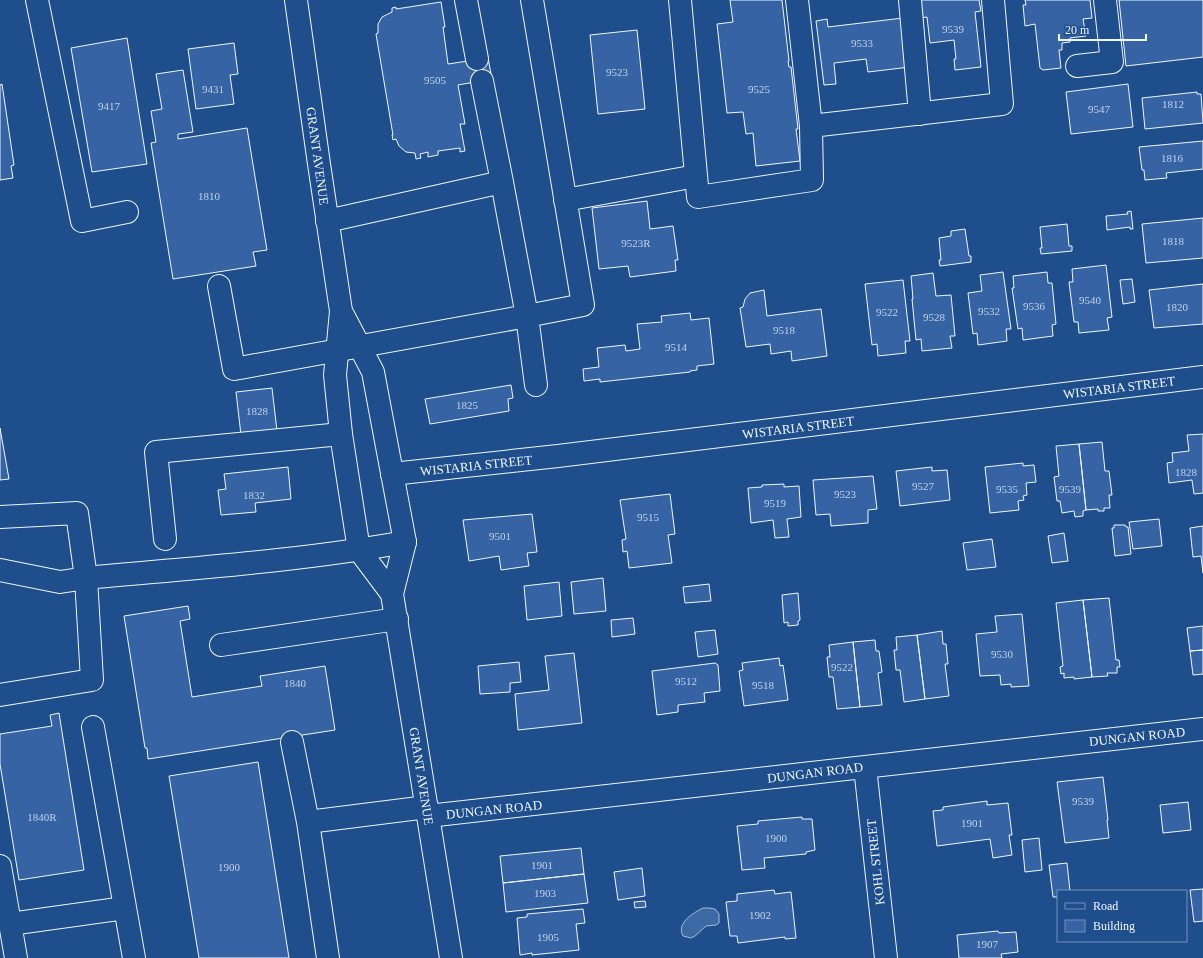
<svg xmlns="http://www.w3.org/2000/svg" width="1203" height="958" viewBox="0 0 1203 958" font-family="'Times New Roman',serif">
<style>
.water{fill:#3b69a3;stroke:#a8bbd7}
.building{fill:#3563a3;stroke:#f2f6ff}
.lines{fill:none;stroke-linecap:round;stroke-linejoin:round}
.minor-casing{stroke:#f2f6ff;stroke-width:24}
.major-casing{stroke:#f2f6ff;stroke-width:24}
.minor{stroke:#1f4e8c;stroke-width:22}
.major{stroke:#1f4e8c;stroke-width:22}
.labels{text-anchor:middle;stroke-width:3;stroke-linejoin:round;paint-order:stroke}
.number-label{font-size:11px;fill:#c3d1e8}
.street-label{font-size:13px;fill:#f2f6ff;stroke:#1f4e8c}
</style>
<rect width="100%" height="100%" fill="#1f4e8c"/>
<path class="water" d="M703,908h6l6,1 4,5v9l-3,2 -10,1 -11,10 -4,2 -8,-2c-7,-13 10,-23 20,-28z"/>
<path class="building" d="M730,0h52l7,61h-1l1,6h2l7,62h-2l4,32 -44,5 -3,-33 -7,1 -3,-22 -16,1 -10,-89 16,-2z
M919,0h60l2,11 -6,1 6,55 -26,3 -1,-11h2l-2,-19 -24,3 -3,-26 -6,1z
M1025,0h65l2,18 -9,1 3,17 -16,2v4l-8,1v7h-3l2,18 -18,2 -3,-2 -5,-44 -10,2 -2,-21h3z
M1119,0h84v57l-77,9z
M441,2l4,25h-2l5,37 40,-6 4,21 -34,6 7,39h-5l5,27 -5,1v-4l-22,3v4l-10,2v-5l-8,2 1,4 -5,1 -1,-6 -9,-1 -7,-6 -3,-7 -3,1 -1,-5h1l-17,-101 2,-1v-9l4,-7 10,-5v-4l4,-1v2z
M903,18l7,49 -42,5 -2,-13 -32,4 2,21 -12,1 -8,-64 11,-2 1,8z
M637,30l8,79 -47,5 -8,-79z
M127,38l20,126 -55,8 -21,-124z
M234,43l4,31 -8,1 4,29 -38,5 -8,-60z
M183,70l10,62 -15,2v5l69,-11 20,122 -14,2 3,14 -83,13 -22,-136 5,-1 -5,-31 11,-2 -6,-35z
M2,84l12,81 -3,1 2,12 -13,2v-95z
M1128,84l5,43 -62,7 -5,-42z
M1197,92v2h4l2,29 -58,6 -3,-31z
M1203,141v28l-37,4 1,5 -22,2 -1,-10h-2l-3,-23z
M647,201l3,28 23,-3 5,34h-3l1,11 -46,6 -2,-11 -29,3 -7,-61z
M1131,211l2,18h-3v-2l-23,3 -1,-14 22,-2 -1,-2z
M1203,218v40l-57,5 -4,-39z
M1067,224l2,22h3v5l-31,3 -1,-6h2l-2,-21z
M965,229l4,27h2v6l-31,4 -1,-6h2l-2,-22 12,-2v-5z
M1106,265l6,52 -5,1 2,12 -30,3 -1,-11h-4l-5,-40h4l-1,-13z
M1003,272l8,57h-5l1,12 -29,4 -1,-12 -4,1 -5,-41 14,-2 -2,-16z
M1047,272l1,11h4l4,41 -4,1 1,11 -30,4 -1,-12 -4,1 -6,-41h2l-1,-12z
M933,273l3,23 15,-1 4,41h-5l2,12 -30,3 -1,-12 -5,1 -4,-41h1l-2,-23z
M1132,279l3,23 -12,2 -3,-24z
M903,280l7,61h-5l1,12 -28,3 -1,-12 -5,1 -7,-61z
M1203,284v40l-49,4 -5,-38z
M764,290l3,26 54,-7 6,47 -35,5 -1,-10 -20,3 -1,-10 -24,3 -6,-39 3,-1 2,-8 5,-6z
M690,313l1,7 18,-2 5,46 -17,2v4l-7,1v1l-90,10v-3l-16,2 -1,-12 16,-2 -2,-19 28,-3 1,6 14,-2 -3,-25 25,-2 -1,-6z
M511,385l2,13 -5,1 1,12 -79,13 -5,-25z
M272,388l5,43 -36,4 -5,-43z
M0,428l9,51 -9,1z
M1203,434v59l-9,1 -2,-14 -23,3 -2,-20 6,-1 -1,-9 17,-2 -2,-16z
M1102,442l3,29h4l3,24h-3l1,13h-6v3h-6v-2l-12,1 -7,-66z
M1079,444l7,66 -3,1v5l-8,1 -1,-6 -12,2 -2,-12h-3l-3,-24 5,-1 -3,-30z
M1023,463v3l11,-1 2,17 -10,1 1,12 -4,1 1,4 -6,1 1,9 -29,3 -5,-46z
M288,467l3,32 -36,4 1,9 -35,3 -3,-25 8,-1 -2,-15z
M932,467v4l15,-1 3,30 -50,6 -4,-35z
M873,476l4,33 -9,1v13l-37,3 -1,-12 -14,1 -3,-35z
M784,484v3l15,-1 2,31 -14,2 2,18 -14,1 -2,-18 -22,3 -3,-35 14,-1v-2z
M670,494l5,40 -7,1 4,28 -43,5 -2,-17 -4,1 -1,-12 4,-1 -6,-39z
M532,514l5,38 -10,1 2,13 -28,4 -2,-14 -30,5 -6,-41z
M1159,519l3,27 -29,3 -4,-27z
M1114,525h11l1,2h2l3,27 -16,2 -3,-28h2z
M1203,526v47l-2,-17 -8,1 -3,-29z
M1064,533l4,28 -16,2 -4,-27z
M992,539l4,28 -29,3 -4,-27z
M603,578l3,33 -32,3 -3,-32z
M559,582l3,34 -35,4 -3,-34z
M709,584l2,17 -26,2 -2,-16z
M798,593l2,27 -2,1v4l-10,1v-4l-4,1 -2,-28z
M1109,598l7,62h3l1,7h-3v6h-10l1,3 -16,1 -9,-77z
M1083,600l9,77 -18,2v-2l-10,1v-5l-3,1 -1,-7 3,-1 -7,-63z
M188,606l2,13 -10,2 12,76 70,-11 -2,-10 65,-10 10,64 -187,29 -1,-11h-2l-21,-132z
M1022,614l7,72 -18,1v-3l-10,1 -1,-10 -20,1 -4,-42 21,-2 -2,-16z
M633,618l2,16 -23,3 -1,-17z
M1203,626v24l-13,1 -3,-23z
M715,630l3,24 -20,3 -3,-25z
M942,631l1,13h3l2,20h-3l4,32 -24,3 -8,-64z
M917,635l8,64 -21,3 -4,-32h-4l-2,-20h3l-1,-13z
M875,640l1,11h3l3,21 -4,1 4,32 -22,2 -7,-65z
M853,642l7,65 -23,2 -4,-32h-4l-2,-20h3l-1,-12z
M1203,650v24l-10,1 -3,-24z
M574,653l8,70 -64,7 -3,-36 34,-4 -4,-34z
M779,658l1,8 3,-1 5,35 -44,6 -5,-35 4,-1 -1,-7z
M519,662l2,20 -11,1v9l-30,2 -2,-28z
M715,663l3,2 2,26 -16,2 1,9 -27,3v7l-21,3 -5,-44z
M59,713l25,157 -65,10 -19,-116v-30l52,-8 -2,-11z
M258,762l31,196h-90l-30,-182z
M1103,777l5,43h-1l2,18 -44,5 -8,-61z
M987,801v4l21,-2 4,32h-3l3,20 -19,3 -3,-19 -53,7 -4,-35 10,-1v-3z
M1188,802l3,28 -28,3 -3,-28z
M802,817v2h10l3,31 -9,2v2l-42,4 1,10 -23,2 -5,-44 21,-2v-3z
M1039,838l3,32 -17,2 -3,-32z
M581,848l3,26 -81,9 -3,-27z
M1067,863l3,28h-12v6h-5l-4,-32z
M642,868l3,28 -27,4 -4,-28z
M584,874l4,29 -82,9 -3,-29z
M1203,889v32l-9,1 -4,-32z
M774,890l1,4 16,-2 5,46 -11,1v-2l-47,6 -1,-7h-7l-4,-34 11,-1v-7z
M645,901l1,6 -11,1 -1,-6z
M583,909l2,14 -9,1 3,26 -47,5v-2l-12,2 -3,-37 10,-1v-3z
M998,931l1,2 17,-1 2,20 -17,2 1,4h-43l-2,-23z"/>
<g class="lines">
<g class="minor-casing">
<path id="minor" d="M37,0l45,221 45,-9
M466,0l11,59
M532,0l51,305 -56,11 9,69
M680,0l18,197 114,-17 -1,-54 -14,-126
M910,0l10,114
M1077,66l35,-4 -7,-62
M482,81l20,101
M811,126l191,-22 -9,-104
M565,200l131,-24
M219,286l15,83 293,-53 -25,-134 -175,39
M392,474l166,-18 645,-79
M0,517l77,-4 9,65 6,102 -92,15
M165,539l-9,-87 185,-18
M0,570l60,12 26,-4c107,-10 214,-17 319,-36
M221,645l176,-26
M93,727l41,231
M292,742l16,80
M865,767l21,191
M428,816l775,-87
M0,866l16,92
M10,924l115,-16
M328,958l-20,-136 119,-15"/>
</g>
<g class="major-casing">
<path id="major" d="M296,0l23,164 22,147 -6,64 6,59 18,116 33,44
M341,311l32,61 32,170 -13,52 59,364"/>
</g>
<use href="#minor" class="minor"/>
<use href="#major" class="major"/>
</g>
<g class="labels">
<g class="number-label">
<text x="953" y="33">9539</text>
<text x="862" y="47">9533</text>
<text x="617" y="76">9523</text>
<text x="435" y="84">9505</text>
<text x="213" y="93">9431</text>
<text x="759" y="93">9525</text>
<text x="1173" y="108">1812</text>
<text x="109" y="110">9417</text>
<text x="1099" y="113">9547</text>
<text x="1172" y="162">1816</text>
<text x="209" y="200">1810</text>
<text x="1173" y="245">1818</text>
<text x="636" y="247">9523R</text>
<text x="1090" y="304">9540</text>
<text x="1034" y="310">9536</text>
<text x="1177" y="311">1820</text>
<text x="989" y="315">9532</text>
<text x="887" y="316">9522</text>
<text x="934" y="321">9528</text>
<text x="784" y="334">9518</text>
<text x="676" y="351">9514</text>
<text x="467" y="409">1825</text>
<text x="257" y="415">1828</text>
<text x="1186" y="476">1828</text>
<text x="923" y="490">9527</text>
<text x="1007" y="493">9535</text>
<text x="1070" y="493">9539</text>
<text x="845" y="498">9523</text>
<text x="254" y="499">1832</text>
<text x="775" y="507">9519</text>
<text x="648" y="521">9515</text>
<text x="500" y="540">9501</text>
<text x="1002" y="658">9530</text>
<text x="842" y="671">9522</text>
<text x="686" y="685">9512</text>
<text x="295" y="687">1840</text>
<text x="763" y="689">9518</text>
<text x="1083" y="805">9539</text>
<text x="42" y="821">1840R</text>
<text x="972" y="827">1901</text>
<text x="776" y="842">1900</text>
<text x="542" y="869">1901</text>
<text x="229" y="871">1900</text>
<text x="545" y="897">1903</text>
<text x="760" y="919">1902</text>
<text x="548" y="941">1905</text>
<text x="987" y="948">1907</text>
</g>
<g class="street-label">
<text transform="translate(318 156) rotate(82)" y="5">GRANT AVENUE</text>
<text transform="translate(1119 387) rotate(-7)" y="5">WISTARIA STREET</text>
<text transform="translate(798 427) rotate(-7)" y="5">WISTARIA STREET</text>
<text transform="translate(476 465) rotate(-6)" y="5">WISTARIA STREET</text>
<text transform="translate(1137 736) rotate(-6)" y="5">DUNGAN ROAD</text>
<text transform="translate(815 772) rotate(-7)" y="5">DUNGAN ROAD</text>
<text transform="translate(422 776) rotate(81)" y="5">GRANT AVENUE</text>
<text transform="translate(494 809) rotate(-6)" y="5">DUNGAN ROAD</text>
<text transform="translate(875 862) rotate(-96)" y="5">KOHL STREET</text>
</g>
</g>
<rect x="1057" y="890" width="130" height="52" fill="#1f4e8c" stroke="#7391ba"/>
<rect x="1065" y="903" width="20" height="6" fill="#1f4e8c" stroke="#7391ba"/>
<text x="1093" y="910" font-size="12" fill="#f2f6ff">Road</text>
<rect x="1065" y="920" width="20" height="12" fill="#3563a3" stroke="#7391ba"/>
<text x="1093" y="930" font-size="12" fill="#f2f6ff">Building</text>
<path d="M1059 34v6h87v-6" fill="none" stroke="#f2f6ff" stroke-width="2"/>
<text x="1065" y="34" font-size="12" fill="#f2f6ff" stroke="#1f4e8c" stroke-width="3" paint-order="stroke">20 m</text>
</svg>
